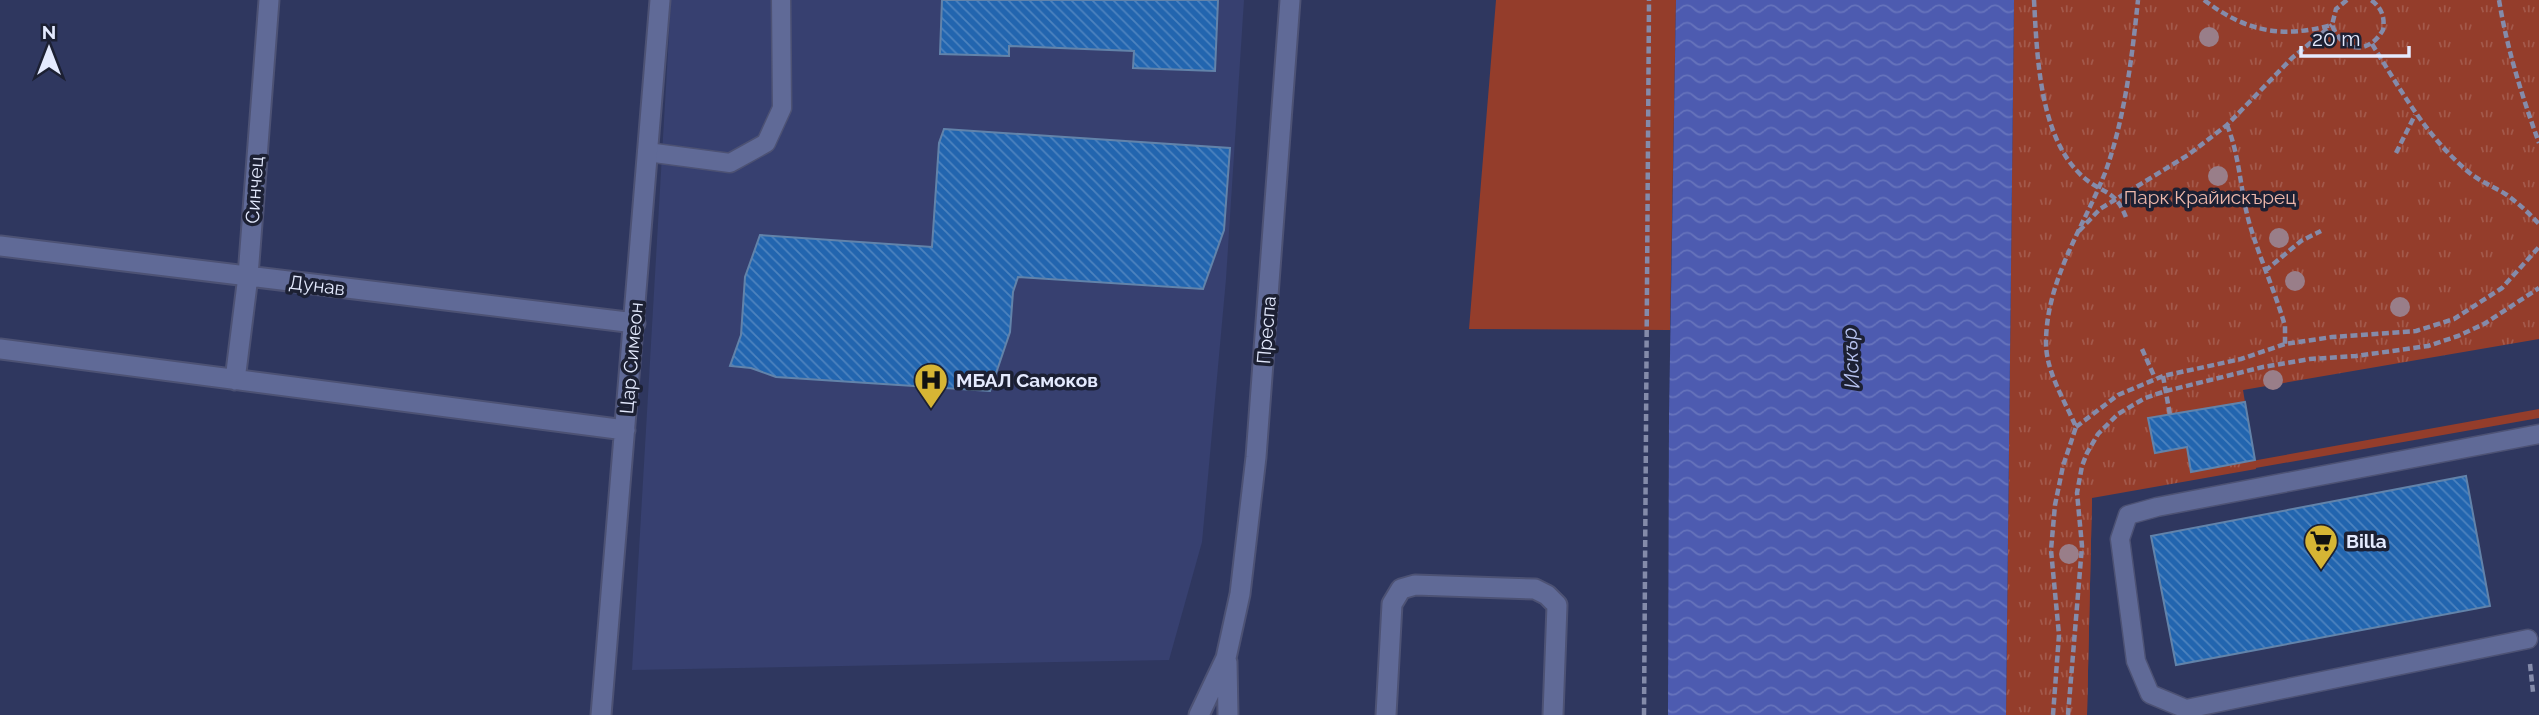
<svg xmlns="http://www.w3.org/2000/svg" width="2539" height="715" viewBox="0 0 2539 715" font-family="Raleway,sans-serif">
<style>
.built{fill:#374070}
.grass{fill:#943d2b}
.park{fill:url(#park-tufts)}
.water{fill:url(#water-waves)}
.building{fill:url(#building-back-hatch);stroke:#6283aa;stroke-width:2}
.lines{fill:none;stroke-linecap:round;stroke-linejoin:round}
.service-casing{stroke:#4d5274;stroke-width:21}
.minor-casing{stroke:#4d5274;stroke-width:23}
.path{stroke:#848baa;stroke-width:4.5;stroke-dasharray:7 3.5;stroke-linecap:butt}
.service{stroke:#606a97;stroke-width:18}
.minor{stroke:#606a97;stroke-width:19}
.tree{fill:#997e89}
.labels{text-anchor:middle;stroke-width:7;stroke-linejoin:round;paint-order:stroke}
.street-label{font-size:19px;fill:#e4eafe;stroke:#1c2033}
.park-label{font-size:19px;fill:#efb9ac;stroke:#1c2033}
.poi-label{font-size:19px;font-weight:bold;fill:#e4eafe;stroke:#1c2033;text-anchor:start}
.water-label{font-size:21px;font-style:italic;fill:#b7c3f0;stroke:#1c2033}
</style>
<defs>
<pattern id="park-tufts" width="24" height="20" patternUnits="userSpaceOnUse" patternTransform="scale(1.75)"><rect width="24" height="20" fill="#943d2b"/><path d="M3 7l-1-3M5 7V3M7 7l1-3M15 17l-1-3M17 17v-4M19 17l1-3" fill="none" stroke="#a3594b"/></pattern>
<pattern id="water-waves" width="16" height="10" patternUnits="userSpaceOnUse" patternTransform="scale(1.75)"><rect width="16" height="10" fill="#4d5bb0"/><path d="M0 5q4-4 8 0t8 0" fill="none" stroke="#6673bc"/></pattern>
<pattern id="building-back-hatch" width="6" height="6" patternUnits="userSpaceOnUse" patternTransform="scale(1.75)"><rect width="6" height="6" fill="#2265af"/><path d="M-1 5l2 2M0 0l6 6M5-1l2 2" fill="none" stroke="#4d83bf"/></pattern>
</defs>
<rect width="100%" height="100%" fill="#2f375f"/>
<path class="built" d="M671,0h573l-18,279 -24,263 -33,118 -537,10z"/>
<path class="grass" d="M1496,0h180l-6,330 -201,-1z
M2539,409v9l-447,79 -5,218h-26l18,-261 112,18z"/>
<path class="park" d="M2014,0h525v339l-296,51 13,79 -164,29 -5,217h-81z"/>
<path class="water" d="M1676,0h338l-8,715h-338l1,-299z"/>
<path class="building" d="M942,0h276l-3,71 -82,-3 1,-17 -125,-5v10l-69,-2z
M944,129l286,19 -6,82 -21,59 -185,-12 -5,15 -3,40 -20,59 -214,-14 -25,-9 -21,-2 11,-31 4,-58 15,-42 172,12 7,-104z
M2245,402l10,58 -64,12 -4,-25 -32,6 -7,-35z
M2466,476l24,130 -314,59 -25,-129z"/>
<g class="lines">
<g class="service-casing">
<path id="service" d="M647,152l83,11 36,-20 16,-35 -1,-108
M2528,639l-342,70 -36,-15 -14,-33 -16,-122 8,-24 29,-8 382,-73"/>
</g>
<g class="minor-casing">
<path id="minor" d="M0,246l635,77
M0,349l625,81
M235,380l13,-104 21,-276
M1227,662l1,53
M601,715l59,-715
M1199,715l27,-57 14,-64 16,-137 34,-457
M1386,715l6,-111 9,-15 14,-4 120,4 12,6 10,10 -4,110"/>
</g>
<path class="path" d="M2034,0c3,54 5,133 45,173 21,22 36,13 48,47
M2204,0c41,31 77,39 127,25
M2347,0l-11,9 -4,16c10,27 36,31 51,5 2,-13 -1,-22 -12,-30
M2499,0c8,49 23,96 40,143
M2372,44c28,45 53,90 93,125 13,12 28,17 42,26 12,9 22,18 32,29
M2227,125c13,32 13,64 22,97 10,35 26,69 36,104v18
M2396,153l19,-38
M2079,231l21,-22 88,-54 39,-30 65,-67 40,-33
M2265,271l36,-30 20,-10
M2142,349l13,29
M2163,376l7,39
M2076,427l42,-32 45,-19 78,-17 44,-15 47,-7 84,-6 38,-12 48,-31 37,-41
M2530,664l3,28
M1644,715l5,-715
M2053,715l6,-80 -8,-85 4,-45 8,-39 13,-39c-11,-26 -30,-55 -30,-84 0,-62 37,-115 59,-170 20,-55 27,-116 33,-173
M2068,715l14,-169 -5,-53 5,-27 5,-13 11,-19 20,-20 27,-16 21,-7 97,-24 47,-8 46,-3 72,-10 30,-10 26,-12 55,-36"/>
<use href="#service" class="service"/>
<use href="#minor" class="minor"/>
</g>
<g class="tree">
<circle cx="2209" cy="37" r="10"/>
<circle cx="2218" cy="176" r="10"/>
<circle cx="2279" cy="238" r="10"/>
<circle cx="2295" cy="281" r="10"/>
<circle cx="2400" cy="307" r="10"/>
<circle cx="2273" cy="380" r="10"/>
<circle cx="2069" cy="554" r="10"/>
</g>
<defs>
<g id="hospital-pin" transform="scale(1.75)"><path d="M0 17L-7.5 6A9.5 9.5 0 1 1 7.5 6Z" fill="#d6b534" stroke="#1c2033"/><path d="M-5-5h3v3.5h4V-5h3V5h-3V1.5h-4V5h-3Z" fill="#111"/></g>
<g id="supermarket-pin" transform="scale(1.75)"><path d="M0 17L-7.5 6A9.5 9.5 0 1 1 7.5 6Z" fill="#d6b534" stroke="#1c2033"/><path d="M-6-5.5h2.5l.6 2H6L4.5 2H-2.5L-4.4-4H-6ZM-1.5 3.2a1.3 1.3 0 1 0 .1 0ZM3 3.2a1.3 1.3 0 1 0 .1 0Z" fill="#111"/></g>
</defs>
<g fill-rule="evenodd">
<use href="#hospital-pin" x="931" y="380"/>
<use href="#supermarket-pin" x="2321" y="541"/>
</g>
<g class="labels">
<g class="street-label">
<text transform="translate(254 190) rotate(-86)" y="7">Синчец</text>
<text transform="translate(317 285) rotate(7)" y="7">Дунав</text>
<text transform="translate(1266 330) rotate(-85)" y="7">Преспа</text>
<text transform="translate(631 358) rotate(-85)" y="7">Цар Симеон</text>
</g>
<g class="park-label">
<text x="2210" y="204">Парк Крайискърец</text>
</g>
<g class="poi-label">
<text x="956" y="387">МБАЛ Самоков</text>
<text x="2346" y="548">Billa</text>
</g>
<g class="water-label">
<text transform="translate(1851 358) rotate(-93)" y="7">Искър</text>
</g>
</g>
<g transform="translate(49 49)" stroke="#1c2033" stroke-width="5" paint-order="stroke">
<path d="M0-5L12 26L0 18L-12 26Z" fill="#e4eafe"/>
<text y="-10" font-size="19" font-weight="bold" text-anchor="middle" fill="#e4eafe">N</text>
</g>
<path d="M2301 46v10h108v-10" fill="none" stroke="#e4eafe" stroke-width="3.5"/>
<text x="2312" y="46" font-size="21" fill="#e4eafe" stroke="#1c2033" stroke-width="5" paint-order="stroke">20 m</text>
</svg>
